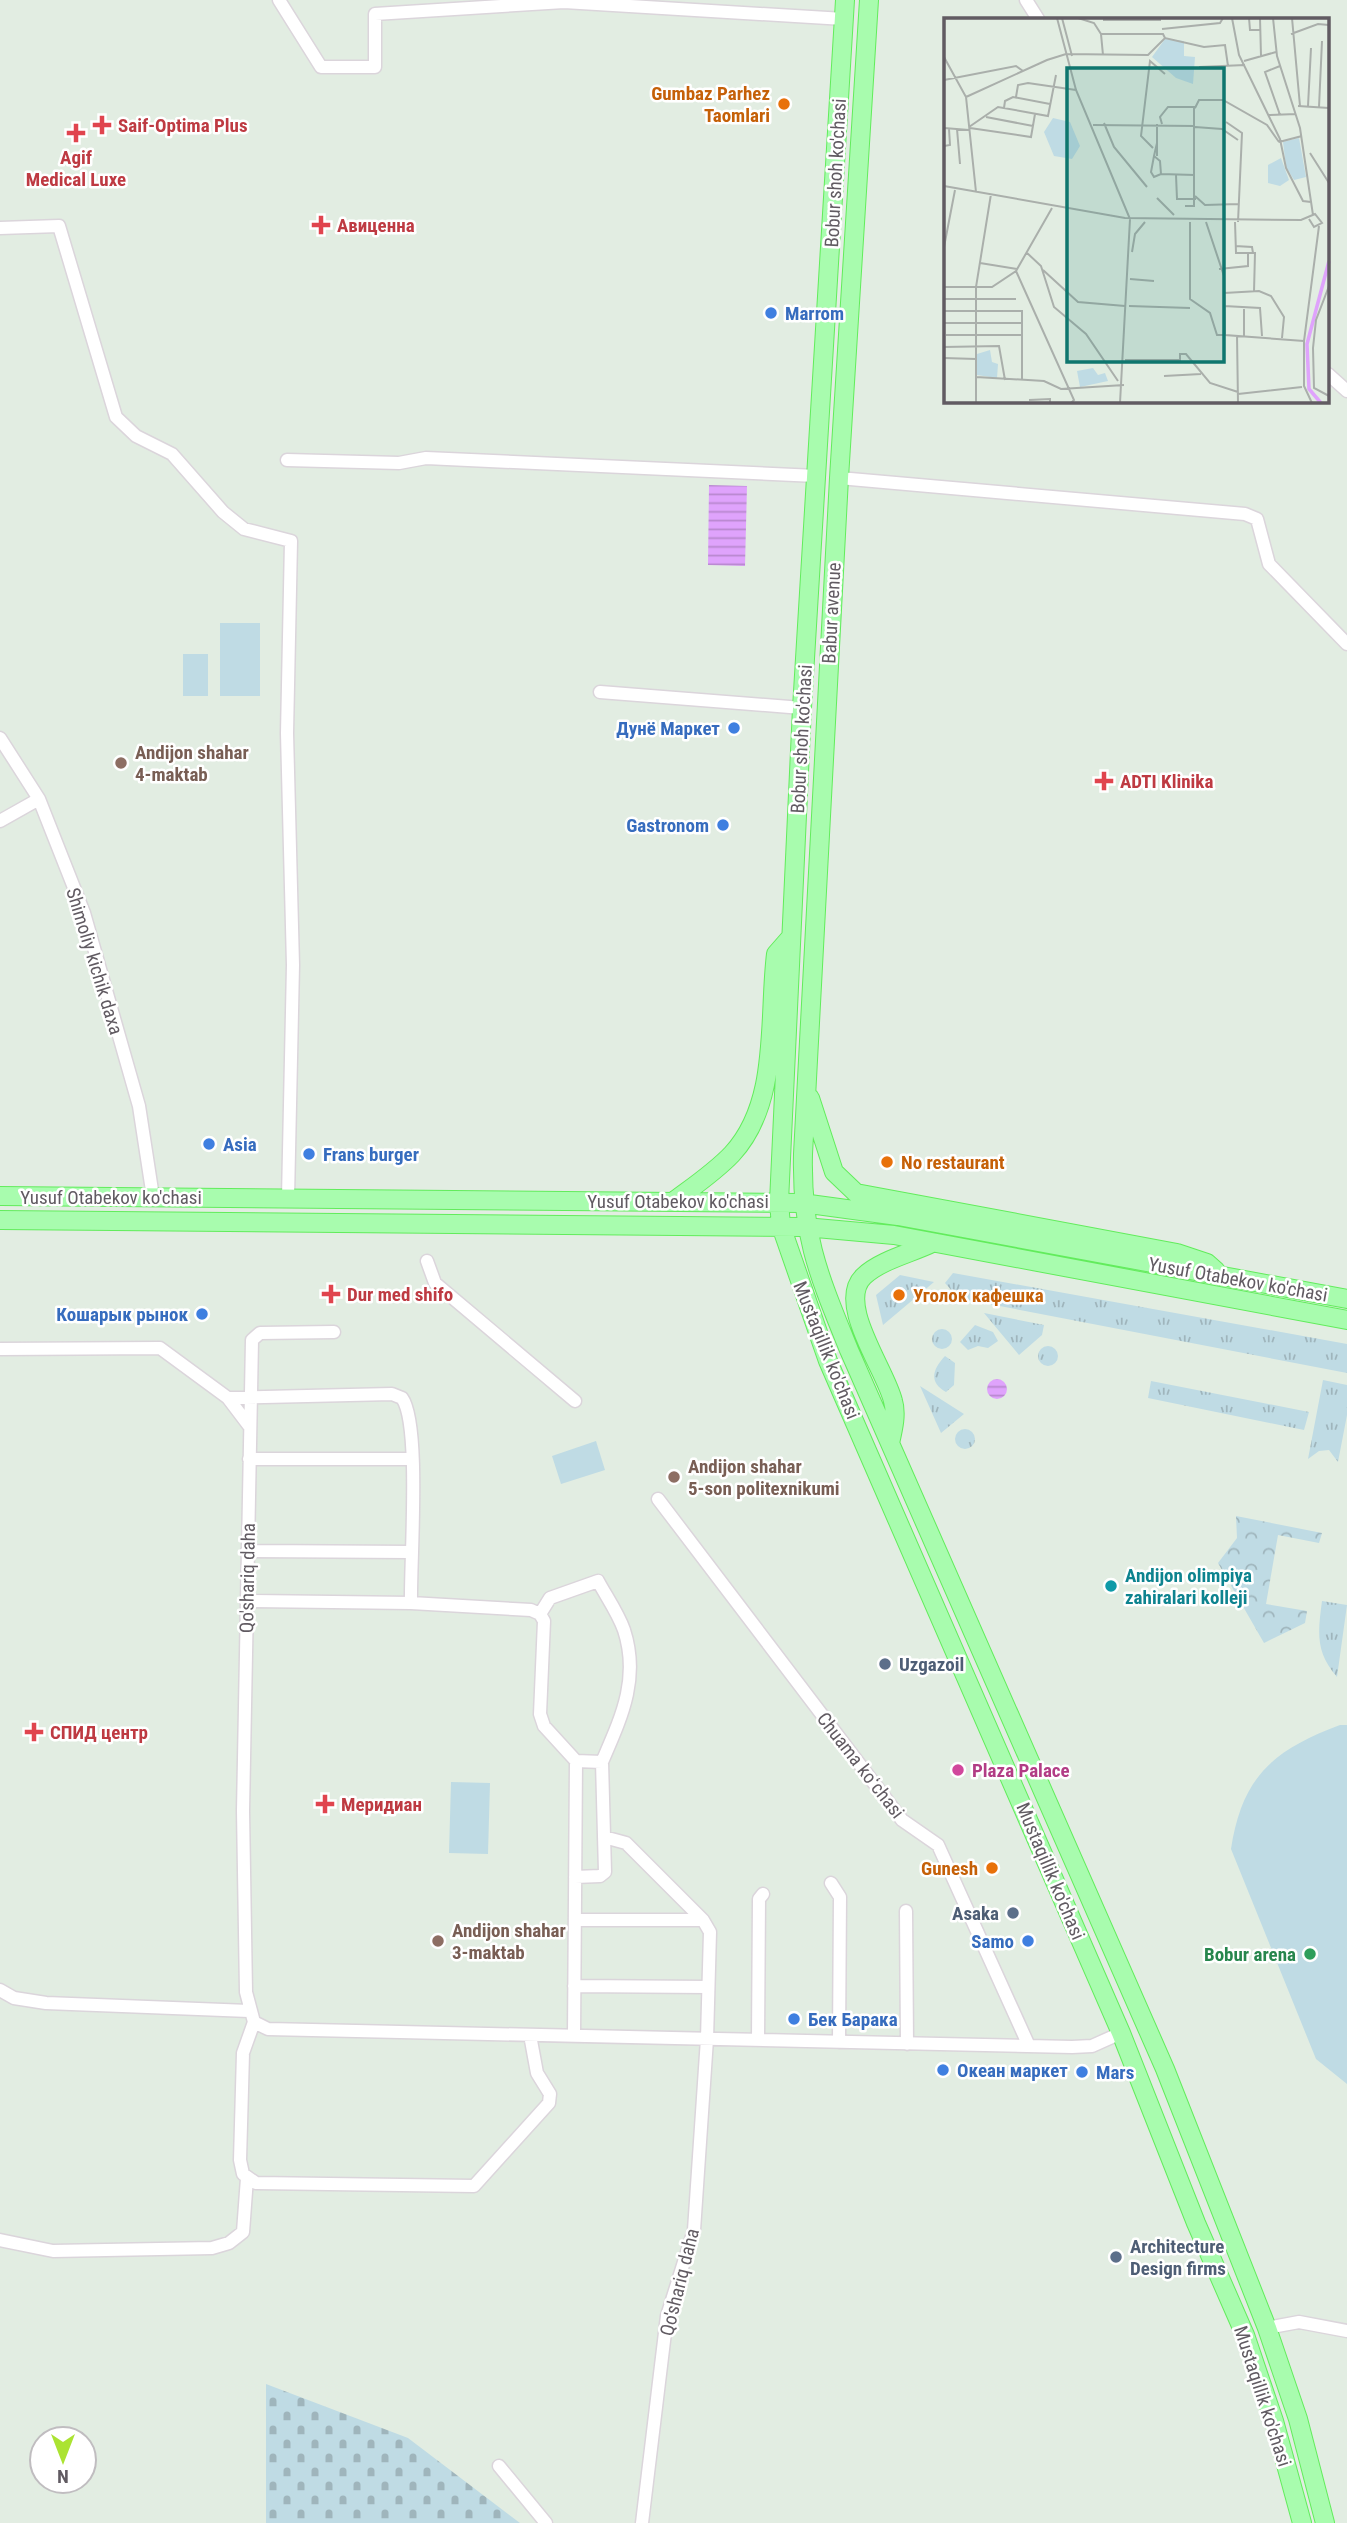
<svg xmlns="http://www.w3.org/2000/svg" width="1347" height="2523" viewBox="0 0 1347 2523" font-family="'Roboto Condensed',sans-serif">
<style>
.grass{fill:url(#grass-tufts)}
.forest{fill:url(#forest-crowns)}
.cemetery{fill:url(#cemetery-stones)}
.pitch{fill:#bfdbe4}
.water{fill:url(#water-rules)}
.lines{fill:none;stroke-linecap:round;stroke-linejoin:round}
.street-casing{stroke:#dbd5db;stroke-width:15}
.primary-casing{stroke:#62ec5c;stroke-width:20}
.street{stroke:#fff;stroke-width:12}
.primary{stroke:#a8fcae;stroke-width:18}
.food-dot{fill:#e8710a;stroke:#fff;stroke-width:2.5}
.health-dot{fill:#e0444e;stroke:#fff;stroke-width:2.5}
.shop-dot{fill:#3f7fe0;stroke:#fff;stroke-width:2.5}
.education-dot{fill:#8d6e63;stroke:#fff;stroke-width:2.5}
.culture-dot{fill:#0f9aa8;stroke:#fff;stroke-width:2.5}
.service-dot{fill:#5c6f8a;stroke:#fff;stroke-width:2.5}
.hotel-dot{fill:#d1479c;stroke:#fff;stroke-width:2.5}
.leisure-dot{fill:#2e9e5b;stroke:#fff;stroke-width:2.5}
.labels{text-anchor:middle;stroke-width:5;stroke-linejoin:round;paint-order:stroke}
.food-label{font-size:19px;font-weight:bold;fill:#c56008;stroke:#fff;text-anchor:end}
.health-label{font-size:19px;font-weight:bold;fill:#be3a42;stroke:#fff;text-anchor:start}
.street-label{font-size:19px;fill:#615b62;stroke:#fff}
.shop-label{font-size:19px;font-weight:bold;fill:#366cbe;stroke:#fff;text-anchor:start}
.education-label{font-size:19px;font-weight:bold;fill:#785e54;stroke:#fff;text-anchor:start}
.culture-label{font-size:19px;font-weight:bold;fill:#0d838f;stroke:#fff;text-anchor:start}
.service-label{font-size:19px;font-weight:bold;fill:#4e5e75;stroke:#fff;text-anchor:start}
.hotel-label{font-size:19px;font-weight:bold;fill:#b23c85;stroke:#fff;text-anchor:start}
.leisure-label{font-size:19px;font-weight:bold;fill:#27864d;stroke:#fff;text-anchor:end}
.inset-river{fill:none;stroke:#dfa3fc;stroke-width:3.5}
.inset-road{fill:none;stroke:#aaafab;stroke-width:2}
.view{fill:#0f766e;fill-opacity:0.15;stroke:#0f766e;stroke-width:3.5}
.inset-edge{fill:none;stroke:#615b62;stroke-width:3.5}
</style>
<defs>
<pattern id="grass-tufts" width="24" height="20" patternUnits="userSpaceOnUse" patternTransform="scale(1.75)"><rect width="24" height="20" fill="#bfdbe4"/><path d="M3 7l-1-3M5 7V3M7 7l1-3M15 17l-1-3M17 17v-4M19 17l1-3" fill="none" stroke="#9fb5bc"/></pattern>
<pattern id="forest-crowns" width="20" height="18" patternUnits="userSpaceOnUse" patternTransform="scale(1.75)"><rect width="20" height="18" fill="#bfdbe4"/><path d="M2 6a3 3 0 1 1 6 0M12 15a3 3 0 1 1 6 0" fill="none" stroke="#9fb5bc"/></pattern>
<pattern id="cemetery-stones" width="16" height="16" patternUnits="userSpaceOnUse" patternTransform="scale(1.75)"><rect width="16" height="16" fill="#bfdbe4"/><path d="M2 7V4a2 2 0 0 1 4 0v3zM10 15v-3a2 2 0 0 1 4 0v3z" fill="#9fb5bc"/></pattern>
<pattern id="water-rules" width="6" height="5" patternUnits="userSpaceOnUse" patternTransform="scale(1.75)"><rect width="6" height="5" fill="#dfa3fc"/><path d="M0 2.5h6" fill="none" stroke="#b888cf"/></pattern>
</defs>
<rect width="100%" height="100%" fill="#e2ede2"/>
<path class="grass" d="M953,1273l394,71v29l-389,-75 -13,-15z
M900,1275l34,7 -51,43 -7,-30z
M984,1313l60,12 -2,10 -23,20z
M975,1325l18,7 5,9 -10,7 -10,-2 -10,4 -8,-8z
M932 1339a10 10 0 1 1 20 0a10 10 0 1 1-20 0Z
M1038 1356a10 10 0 1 1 20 0a10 10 0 1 1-20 0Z
M945,1356l10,7 -1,22 -8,7c-18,-10 -13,-23 -1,-36z
M1323,1380l24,5v30l-9,47 -9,-12 -10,1 -11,8z
M1151,1381l158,31 -5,18 -156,-32z
M920,1386l44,28 -23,19z
M955 1439a10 10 0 1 1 20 0a10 10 0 1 1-20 0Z
M1322,1601l25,4 -10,72c-22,-25 -19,-45 -15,-76z"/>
<path class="forest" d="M1236,1516l86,17 -3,10 -41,-8 -12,69 41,7 -2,12 -41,20 -46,-80 19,-25z"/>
<path class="cemetery" d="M266,2384l142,54 112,85h-254z"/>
<path class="pitch" d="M220,623h40v73h-40z
M183,654h25v42h-25z
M596,1441l9,29 -44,14 -9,-28z
M1340,1725h7v359l-31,-25 -85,-210c11,-72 42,-99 109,-124z
M451,1782l39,1 -2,71 -39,-1z"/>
<path class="water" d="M709,485l38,1 -2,80 -37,-1z
M987 1389a10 10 0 1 1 20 0a10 10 0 1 1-20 0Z"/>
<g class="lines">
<g class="street-casing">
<path id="street" d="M279,0l42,67h54v-53l189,-12 280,17
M1026,0l12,19
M0,228l59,-2 57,191 20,19 36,18 51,58 21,17 47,12 -4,192 6,232 -5,233
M1328,374l19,17
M287,460l112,3 27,-5 390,18
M839,478l406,36 12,5 12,45 78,80
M600,692l202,16
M0,738l39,61 45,114 55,193 14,91
M0,821l39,-22
M427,1261l8,22 140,118
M334,1332l-74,1 -8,7 -9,471 3,181 8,30 14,7 804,18 20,-1 29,-13
M0,1349l160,-1 68,50 22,29
M228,1398l164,-4 10,4c19,26 8,165 9,205
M249,1459h163
M658,1499l244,321 36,25 91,201
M247,1551l163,1
M246,1601l165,2 120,7 9,4 4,7 -4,93 4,12 32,35 -2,275
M540,1614l10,-16 48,-17c8,15 20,32 26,49 16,49 -3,88 -22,132
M604,1837l22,6 77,77 7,12 -3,107 -13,191 -27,86 -25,207
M575,1877l25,-1 5,-4 -3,-110 -26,-1
M831,1883l9,14 -1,145
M906,1911l1,133
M575,1920h128
M574,1986l134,1
M0,1990l14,8 32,5 203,8
M254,2022l-11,31 -3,107 3,14 13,9 218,3 75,-83 1,-9 -13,-21 -7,-38
M758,2040l1,-141 4,-5
M0,2240l53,11 159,-3 17,-5 14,-11 4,-54
M1267,2328l32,-6 48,9
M499,2466l47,57"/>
</g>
<g class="primary-casing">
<path id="primary" d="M845,0l-43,708 -23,494 2,24 47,135 293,672 75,190 49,112 29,86 28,102
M869,0l-30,478 -36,676c-2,82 16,122 46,196l316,719 102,259 31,91 27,104
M810,1098l24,74 22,21 321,60 30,10 9,8
M0,1196l802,7 96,13 449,83
M674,1201c20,-15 41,-29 58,-47 48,-52 36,-135 44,-200l14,-16
M0,1220l805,7 89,8 453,85
M890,1443c3,-13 7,-29 3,-42 -7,-31 -58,-98 -29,-125 17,-16 48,-23 68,-33"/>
</g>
<use href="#street" class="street"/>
<use href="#primary" class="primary"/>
</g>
<g class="food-dot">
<circle cx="784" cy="104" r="7"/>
<circle cx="887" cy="1162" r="7"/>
<circle cx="899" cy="1295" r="7"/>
<circle cx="992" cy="1868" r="7"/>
</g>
<g class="health-dot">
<path d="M98.5 114.5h7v7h7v7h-7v7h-7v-7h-7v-7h7z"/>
<path d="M72.5 122.5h7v7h7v7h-7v7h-7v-7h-7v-7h7z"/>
<path d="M317.5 214.5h7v7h7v7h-7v7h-7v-7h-7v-7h7z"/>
<path d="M1100.5 770.5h7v7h7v7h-7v7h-7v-7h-7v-7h7z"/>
<path d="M327.5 1283.5h7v7h7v7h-7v7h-7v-7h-7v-7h7z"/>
<path d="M30.5 1721.5h7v7h7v7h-7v7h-7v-7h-7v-7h7z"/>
<path d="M321.5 1793.5h7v7h7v7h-7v7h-7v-7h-7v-7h7z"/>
</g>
<g class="shop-dot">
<circle cx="771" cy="313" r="7"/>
<circle cx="734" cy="728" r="7"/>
<circle cx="723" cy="825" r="7"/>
<circle cx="209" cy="1144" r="7"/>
<circle cx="309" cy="1154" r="7"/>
<circle cx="202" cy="1314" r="7"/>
<circle cx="1028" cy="1941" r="7"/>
<circle cx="794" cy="2019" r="7"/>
<circle cx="943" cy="2070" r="7"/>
<circle cx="1082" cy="2072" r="7"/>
</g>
<g class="education-dot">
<circle cx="121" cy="763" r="7"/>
<circle cx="674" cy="1477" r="7"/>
<circle cx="438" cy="1941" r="7"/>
</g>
<circle class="culture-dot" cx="1111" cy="1586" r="7"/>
<g class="service-dot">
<circle cx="885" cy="1664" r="7"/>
<circle cx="1013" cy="1913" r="7"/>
<circle cx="1116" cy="2257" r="7"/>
</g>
<circle class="hotel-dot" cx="958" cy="1770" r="7"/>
<circle class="leisure-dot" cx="1310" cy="1954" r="7"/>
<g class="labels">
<g class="food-label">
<text x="770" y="100">Gumbaz Parhez<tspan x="770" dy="22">Taomlari</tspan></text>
<text x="901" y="1169" text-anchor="start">No restaurant</text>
<text x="913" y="1302" text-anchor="start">Уголок кафешка</text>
<text x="978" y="1875">Gunesh</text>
</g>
<g class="health-label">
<text x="118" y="132">Saif-Optima Plus</text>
<text x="76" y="164" text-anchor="middle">Agif<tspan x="76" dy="22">Medical Luxe</tspan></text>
<text x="337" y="232">Авиценна</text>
<text x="1120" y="788">ADTI Klinika</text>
<text x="347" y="1301">Dur med shifo</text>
<text x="50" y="1739">СПИД центр</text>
<text x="341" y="1811">Меридиан</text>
</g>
<g class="street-label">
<text transform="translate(835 173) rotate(-87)" y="7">Bobur shoh ko'chasi</text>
<text transform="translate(831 613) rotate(-87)" y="7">Babur avenue</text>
<text transform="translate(801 739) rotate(-87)" y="7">Bobur shoh ko'chasi</text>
<text transform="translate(95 961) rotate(73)" y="7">Shimoliy kichik daxa</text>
<text x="111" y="1204">Yusuf Otabekov ko'chasi</text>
<text x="678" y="1208">Yusuf Otabekov ko'chasi</text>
<text transform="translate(1238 1279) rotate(10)" y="7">Yusuf Otabekov ko'chasi</text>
<text transform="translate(827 1350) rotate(68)" y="7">Mustaqillik ko'chasi</text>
<text transform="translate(247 1578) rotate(-89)" y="7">Qo'shariq daha</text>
<text transform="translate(861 1765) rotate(52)" y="7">Chuama koʻchasi</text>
<text transform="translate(1051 1871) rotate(67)" y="7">Mustaqillik ko'chasi</text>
<text transform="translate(679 2282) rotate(-76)" y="7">Qo'shariq daha</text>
<text transform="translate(1263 2396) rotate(72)" y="7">Mustaqillik ko'chasi</text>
</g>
<g class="shop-label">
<text x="785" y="320">Marrom</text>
<text x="720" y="735" text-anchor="end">Дунё Маркет</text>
<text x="709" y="832" text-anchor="end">Gastronom</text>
<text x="223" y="1151">Asia</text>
<text x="323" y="1161">Frans burger</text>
<text x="188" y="1321" text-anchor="end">Кошарык рынок</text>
<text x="1014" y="1948" text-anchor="end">Samo</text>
<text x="808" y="2026">Бек Барака</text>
<text x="957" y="2077">Океан маркет</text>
<text x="1096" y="2079">Mars</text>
</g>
<g class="education-label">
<text x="135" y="759">Andijon shahar<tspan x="135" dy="22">4-maktab</tspan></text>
<text x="688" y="1473">Andijon shahar<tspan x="688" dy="22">5-son politexnikumi</tspan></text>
<text x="452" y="1937">Andijon shahar<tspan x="452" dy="22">3-maktab</tspan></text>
</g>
<g class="culture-label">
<text x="1125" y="1582">Andijon olimpiya<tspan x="1125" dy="22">zahiralari kolleji</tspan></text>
</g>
<g class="service-label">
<text x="899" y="1671">Uzgazoil</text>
<text x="999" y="1920" text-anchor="end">Asaka</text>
<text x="1130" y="2253">Architecture<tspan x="1130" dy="22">Design firms</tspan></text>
</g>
<g class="hotel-label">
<text x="972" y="1777">Plaza Palace</text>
</g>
<g class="leisure-label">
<text x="1296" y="1961">Bobur arena</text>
</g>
</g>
<g transform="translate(944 18)">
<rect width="385" height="385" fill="#e2ede2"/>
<path d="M221,21l19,2v15l11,1 -2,27 -17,-6 -24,-21zM355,120l7,39 -12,3 -8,-13 -3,-25zM337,140l8,22 -9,6 -12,-3v-18zM46,332l2,12 6,2 -1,14 -20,-3v-21zM149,350l5,7 7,-2 3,8 -28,6 -3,-16z" fill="#bfdbe4"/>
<path d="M109,100l17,4 10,24 -8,13 -18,-3 -10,-24z" fill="#bfdbe4"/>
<path class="inset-river" d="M377,385l-12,-14 -2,-45 22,-83"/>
<path class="inset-road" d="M113,0l19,72 54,129 -10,184M118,0l10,38M134,0l16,5 7,11M288,0l7,37 41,84 6,29 17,33 8,1M305,0l1,12h11M316,0l1,38M329,0l4,38 23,72 13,87M348,0l8,88M159,2h58M218,11l58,-6 3,-5M347,16l27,-10 11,1M159,37l-2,-21h62l2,4M0,39l22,40 10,95M300,43l32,-9M255,49l46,-2M0,62l72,-14 7,5M22,79l81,-37 19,-6 82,1 17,-17 39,9 21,-2 3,21M72,79l2,-12 10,-2 48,7M354,88l31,2M364,88l3,-58M375,89l3,-66M60,90l1,-7 8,-4 37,7M251,90l4,-8h24l44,25 12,17M325,97l27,-1M336,97l-15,-43 15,-6M42,99l47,9M282,104l16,11 -4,89M160,105l10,24 33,40M218,106l-2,-7 8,-10h26v19M149,107l101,1v80h-9M25,109l29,-20 50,9 8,-41M251,109l27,2 16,11M0,110l25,2M26,110l61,9 4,-23M13,111l3,35M335,124l23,-6M213,125l-3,13 6,5 1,13 34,1M0,128l6,-1 -1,-16M209,130l-12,-12 9,-75 15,13M366,135l19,30M210,138l-3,16 3,5 7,-3M213,138v-32M232,157l1,24h19M0,168l181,32 176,2 14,-6 7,9 -8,4 -5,-8M251,178l10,9 33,-1M213,180l17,17M246,204v77l20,14 7,22h8M262,204l18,54 1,59 79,6M291,204l1,31h19l-1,39M291,228l17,1 1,6M0,229l11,-57M82,234l15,14 13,41 32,27 32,47M188,234l3,-18 10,-12M36,245l37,6M275,251l29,-3v-12M99,252l35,32 47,4M72,253l58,129 -3,3M186,261l24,2M385,268l-13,34 -3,28 1,40 15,8M0,269h48l24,-16 36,-63M280,275l35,-2 12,5 13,21 -2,21M0,281h72M185,288l61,2M280,288l36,2 2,28M300,289v29M0,293h78v69M0,305h78M2,317h76M293,317l1,68M0,329l55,-1 6,34M0,340l32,1M181,342h55v-6h6l24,29 28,9M220,358l37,-2M32,359l68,4 17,8 63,-4M294,376l64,-7M85,382l21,-1v4M8,385h77M32,385v-116l15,-93M368,385l-8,-17v-45l15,-115"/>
<path class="view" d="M123,50h157v294h-157z"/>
<rect width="385" height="385" class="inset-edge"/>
</g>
<g transform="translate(63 2460) rotate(180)"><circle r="33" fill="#ffffff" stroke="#c0bdc0" stroke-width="2"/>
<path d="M0-5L12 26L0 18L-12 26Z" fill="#abe332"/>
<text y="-10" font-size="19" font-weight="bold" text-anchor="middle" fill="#615b62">N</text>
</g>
</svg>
